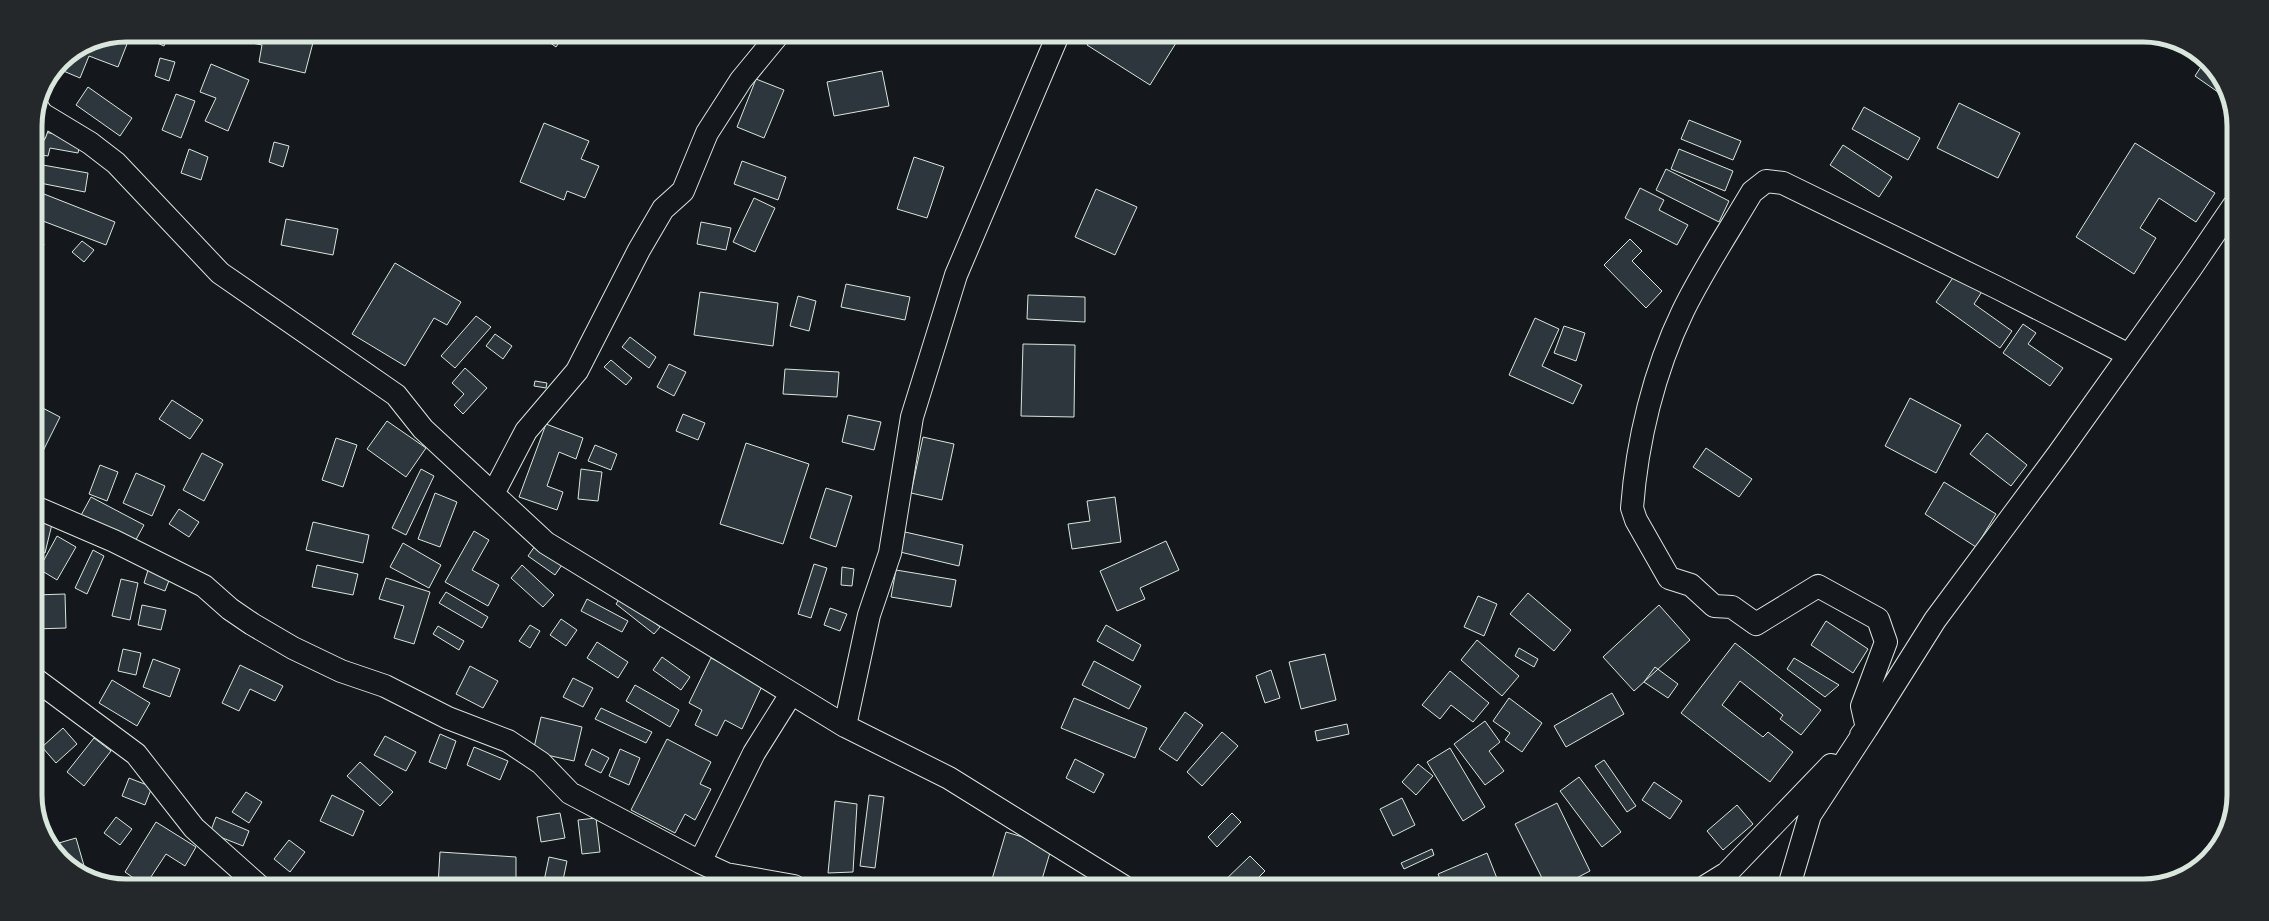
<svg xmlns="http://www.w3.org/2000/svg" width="2269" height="921" viewBox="0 0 2269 921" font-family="Jost,sans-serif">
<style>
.building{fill:#2c363c;stroke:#d8e6dc}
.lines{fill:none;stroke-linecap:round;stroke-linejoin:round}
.minor-casing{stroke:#d8e6dc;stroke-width:24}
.minor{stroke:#14181c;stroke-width:22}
.rim{fill:none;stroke:#d8e6dc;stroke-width:5}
</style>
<rect width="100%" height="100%" fill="#14181c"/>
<path class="building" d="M139,35h30l-5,11z
M209,35h23l-3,8z
M254,35h61l-10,38 -46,-11 3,-17 -10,-2z
M539,35h25l-8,12z
M1093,35h70l13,8 -26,42 -63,-40z
M112,38l15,6 -9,23 -29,-11 -9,22 -19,-8 5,-11 25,-17z
M160,58l15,4 -6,19 -14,-5z
M2204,62l11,9 10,26 -30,-21z
M211,64l38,16 -21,51 -23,-10 11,-23 -16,-6z
M882,71l7,35 -55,10 -7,-34z
M756,79l28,11 -20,48 -27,-11z
M88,87l44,31 -12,18 -44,-31z
M176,94l19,7 -14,37 -19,-8z
M1959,103l61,30 -22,45 -61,-30z
M1864,107l56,31 -12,22 -56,-31z
M1689,120l52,21 -8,19 -52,-21z
M544,123l45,18 -8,18 18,7 -14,32 -18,-7 -3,9 -44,-18z
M39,131l42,8 -3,14 -28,-5 -2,8 -13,-2z
M274,142l15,4 -6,21 -14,-5z
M2135,143l80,50 -19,29 -37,-24 -19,30 16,10 -22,36 -58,-37z
M1843,145l49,32 -13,20 -49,-32z
M189,149l19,8 -7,23 -20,-7z
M1679,149l54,22 -8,20 -54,-22z
M914,157l30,10 -17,51 -30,-9z
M742,161l44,16 -8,23 -44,-16z
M37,164l51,9 -3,19 -50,-10z
M1666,169l63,32 -10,21 -63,-32z
M1640,188l24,12 -5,10 29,15 -11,20 -52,-27z
M1096,189l41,18 -22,48 -40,-18z
M39,192l76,30 -9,23 -71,-27v-17z
M754,198l21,10 -20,44 -22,-10z
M286,219l52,10 -5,26 -52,-10z
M701,222l30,6 -5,22 -29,-6z
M1630,239l12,12 -10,10 30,30 -16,17 -42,-43z
M35,241l9,3 -9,29z
M82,241l12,9 -10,12 -12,-10z
M395,263l66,39 -14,23 -13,-7 -29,48 -53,-32z
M1957,272l26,18 -9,14 38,27 -12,17 -64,-46z
M846,284l64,13 -5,23 -64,-13z
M700,292l78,11 -5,43 -79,-11z
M1028,295l57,2v25l-58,-3z
M798,296l18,5 -7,30 -19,-5z
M476,316l15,11 -36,41 -14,-12z
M1535,318l24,11 -17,37 40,19 -9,19 -64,-29z
M2023,324l13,9 -8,11 35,24 -13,18 -47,-33z
M1564,326l21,7 -9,28 -22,-8z
M495,334l17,12 -9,13 -17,-13z
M630,337l26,20 -7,11 -27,-21z
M1023,344l52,1 -1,72 -53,-1z
M611,360l21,18 -6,7 -22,-18z
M669,364l17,8 -12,24 -17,-9z
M465,368l22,20 -24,26 -9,-9 10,-11 -12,-11z
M785,369l54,3 -2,25 -54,-3z
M535,381l12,2 -1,5 -12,-2z
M1910,398l51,27 -25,48 -51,-27z
M172,400l31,20 -13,19 -31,-20z
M35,404l25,13 -25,50z
M683,414l22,9 -7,17 -22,-9z
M848,415l33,7 -7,28 -32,-8z
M387,421l39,27 -20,29 -39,-28z
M546,424l37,14 -7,21 -17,-7 -12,34 16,6 -6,18 -38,-13z
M1987,433l40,32 -16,21 -41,-32z
M923,437l31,7 -12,56 -31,-7z
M336,438l21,7 -14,42 -21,-7z
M746,443l63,21 -26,80 -63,-20z
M595,445l22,9 -6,16 -23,-9z
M1706,448l46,31 -13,18 -46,-30z
M202,453l21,11 -19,37 -21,-11z
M100,465l18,7 -11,29 -18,-7z
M421,469l13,7 -28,59 -14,-7z
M581,469l21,3 -4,29 -20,-2z
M136,473l29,13 -13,30 -29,-13z
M1944,482l52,32 -20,33 -51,-33z
M826,488l26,8 -16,51 -26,-9z
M435,493l22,9 -17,45 -22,-8z
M91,497l53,28 -12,22 -53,-28z
M1115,497l6,45 -49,7 -4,-25 22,-3 -3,-20z
M179,509l20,13 -10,15 -20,-13z
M35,520l17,4 -7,29 -10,-3z
M313,522l56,13 -6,28 -57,-13z
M474,531l15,9 -17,30 27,15 -11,21 -43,-24z
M905,532l58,13 -4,21 -59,-14z
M57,536l19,11 -19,33 -18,-11z
M1166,541l13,29 -39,18 5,11 -28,12 -17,-40z
M403,543l38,22 -12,23 -39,-21z
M537,543l27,19 -9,13 -27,-19z
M93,550l11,6 -17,38 -12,-6z
M814,564l13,4 -16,50 -13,-4z
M317,565l41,9 -5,21 -41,-8z
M522,565l32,30 -11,12 -32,-29z
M149,567l22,8 -6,16 -21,-8z
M842,567l12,2 -2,17 -11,-1z
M896,570l60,10 -5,27 -60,-10z
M386,578l44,14 -16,52 -20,-6 10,-32 -25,-7z
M121,579l17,4 -8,37 -18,-4z
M446,592l42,25 -6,11 -43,-25z
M1528,593l43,37 -17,21 -44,-37z
M65,594l1,34 -31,1v-34z
M621,596l39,31 -6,7 -38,-30z
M1478,596l19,8 -13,32 -20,-9z
M587,599l41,22 -6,11 -41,-21z
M142,605l24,5 -5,20 -23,-5z
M1659,605l31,35 -56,51 -31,-34z
M830,608l17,6 -7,17 -16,-6z
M561,619l16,11 -11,16 -16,-11z
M1826,621l42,28 -15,24 -42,-28z
M530,625l10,6 -10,17 -11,-7z
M1106,625l35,20 -8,16 -36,-20z
M438,626l26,15 -5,9 -26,-16z
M1477,640l42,36 -17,20 -41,-36z
M597,642l31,20 -10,16 -31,-20z
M1735,643l86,67 -20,25 -21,-16 3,-4 -43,-34 -18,24 41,32 5,-5 25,20 -23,30 -89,-69z
M1519,648l19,11 -4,8 -19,-11z
M123,649l18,4 -5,22 -18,-4z
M1325,654l11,46 -35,9 -12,-47z
M662,657l28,20 -9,13 -28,-20z
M711,658l52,26 -21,45 -17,-9 -8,16 -22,-11 7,-15 -13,-7z
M1794,658l45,27 -14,12 -38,-28z
M153,659l27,10 -10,28 -27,-10z
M1094,661l47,25 -12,23 -47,-24z
M240,665l43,21 -8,15 -25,-12 -11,22 -17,-8z
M470,666l28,15 -15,27 -27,-14z
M1655,667l23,17 -10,14 -24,-16z
M1271,670l9,28 -15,5 -9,-27z
M1450,671l39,32 -16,19 -22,-17 -11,14 -18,-14z
M573,678l20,10 -10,19 -20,-10z
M112,680l38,23 -13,23 -38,-23z
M635,685l44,25 -9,17 -44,-26z
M1612,693l12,21 -58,33 -12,-21z
M1074,698l73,30 -12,30 -74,-30z
M1509,698l33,25 -20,29 -17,-12 5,-7 -17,-12z
M601,708l51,24 -6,11 -51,-24z
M1185,712l18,13 -26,36 -18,-12z
M541,717l41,10 -8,34 -41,-9z
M1485,721l15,21 -11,9 15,20 -19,14 -31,-41z
M1347,724l2,10 -32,7 -2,-10z
M63,728l14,16 -21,19 -14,-16z
M1222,732l16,14 -36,40 -15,-14z
M440,734l16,7 -10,28 -17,-7z
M385,736l31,16 -10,19 -32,-16z
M94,738l17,13 -27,35 -17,-14z
M667,739l44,23 -11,22 11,5 -16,31 -10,-6 -10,19 -44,-23z
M474,747l34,14 -8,19 -33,-15z
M1450,748l35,59 -22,14 -36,-59z
M592,749l17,9 -8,15 -16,-8z
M620,749l20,9 -11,27 -20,-9z
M1075,759l29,15 -10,19 -28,-15z
M1604,760l32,46 -9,6 -32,-46z
M360,762l33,30 -13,14 -33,-30z
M1418,764l15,12 -17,19 -14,-13z
M1579,777l42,55 -19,15 -42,-56z
M129,778l23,9 -7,18 -23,-9z
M1654,782l28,19 -12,18 -28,-19z
M246,792l16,10 -13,21 -17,-11z
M332,795l32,16 -11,25 -33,-15z
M869,795l15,2 -9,71 -15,-2z
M1402,798l13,27 -22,11 -13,-27z
M835,801l22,3 -4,68 -25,1z
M1557,803l33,68 -29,15h-15l-31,-62z
M1737,805l16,19 -30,26 -16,-19z
M560,813l5,25 -24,4 -4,-25z
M1232,813l9,9 -24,25 -9,-10z
M41,817l13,21 -4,2z
M116,817l16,12 -12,16 -16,-12z
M216,817l33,14 -6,15 -33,-13z
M596,818l4,34 -18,2 -4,-34z
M156,822l40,25 -11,19 -19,-12 -21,32 -20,-14z
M1006,832l46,14 -12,40h-50z
M76,838l11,38 -33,-26 -2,-5z
M289,840l16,12 -15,20 -16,-13z
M1432,849l2,6 -30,14 -3,-6z
M440,852l76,5v28l-58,-2v3h-20z
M1487,853l13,33h-57l-5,-12z
M1250,856l15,15 -15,15h-31z
M549,857l18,4 -5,24 -18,-4z
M681,878l23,2 -1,6h-23z"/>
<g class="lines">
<g class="minor-casing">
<path id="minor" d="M38,108l4,6 48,29 26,20 104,110 176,122 27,34 123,114 299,183 104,52 174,108
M35,133l7,-19
M493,494l33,-63 51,-60 62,-121 24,-41 20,-18 24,-58 34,-53 37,-45
M35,507l79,34 90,45 26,23 22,15 41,24 48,23 44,15 63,32 60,23 33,22 29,30 130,69 26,12 68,12
M35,679l101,75 58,74 65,58
M845,726l24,-111 21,-62 22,-136 44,-142 102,-240
M1861,735l6,-7 68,-108 124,-167 132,-185 43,-63
M700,862l54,-109 37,-59
M1706,886l21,-13 104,-108
M1789,886l21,-71 57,-87 -5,-22 24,-64 -8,-23 -60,-33 -62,38 -24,-17 -18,-1 -23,-21 -22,-7 -33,-58 -4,-12c5,-67 22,-137 51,-197 20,-41 46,-80 69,-119l14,-11 17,2 215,105 131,67"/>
</g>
<use href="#minor" class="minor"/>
</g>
<path d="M0 0H2269V921H0ZM126 42H2143A84 84 0 0 1 2227 126V795A84 84 0 0 1 2143 879H126A84 84 0 0 1 42 795V126A84 84 0 0 1 126 42Z" fill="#24282b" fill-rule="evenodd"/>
<path class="rim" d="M126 42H2143A84 84 0 0 1 2227 126V795A84 84 0 0 1 2143 879H126A84 84 0 0 1 42 795V126A84 84 0 0 1 126 42Z"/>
</svg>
